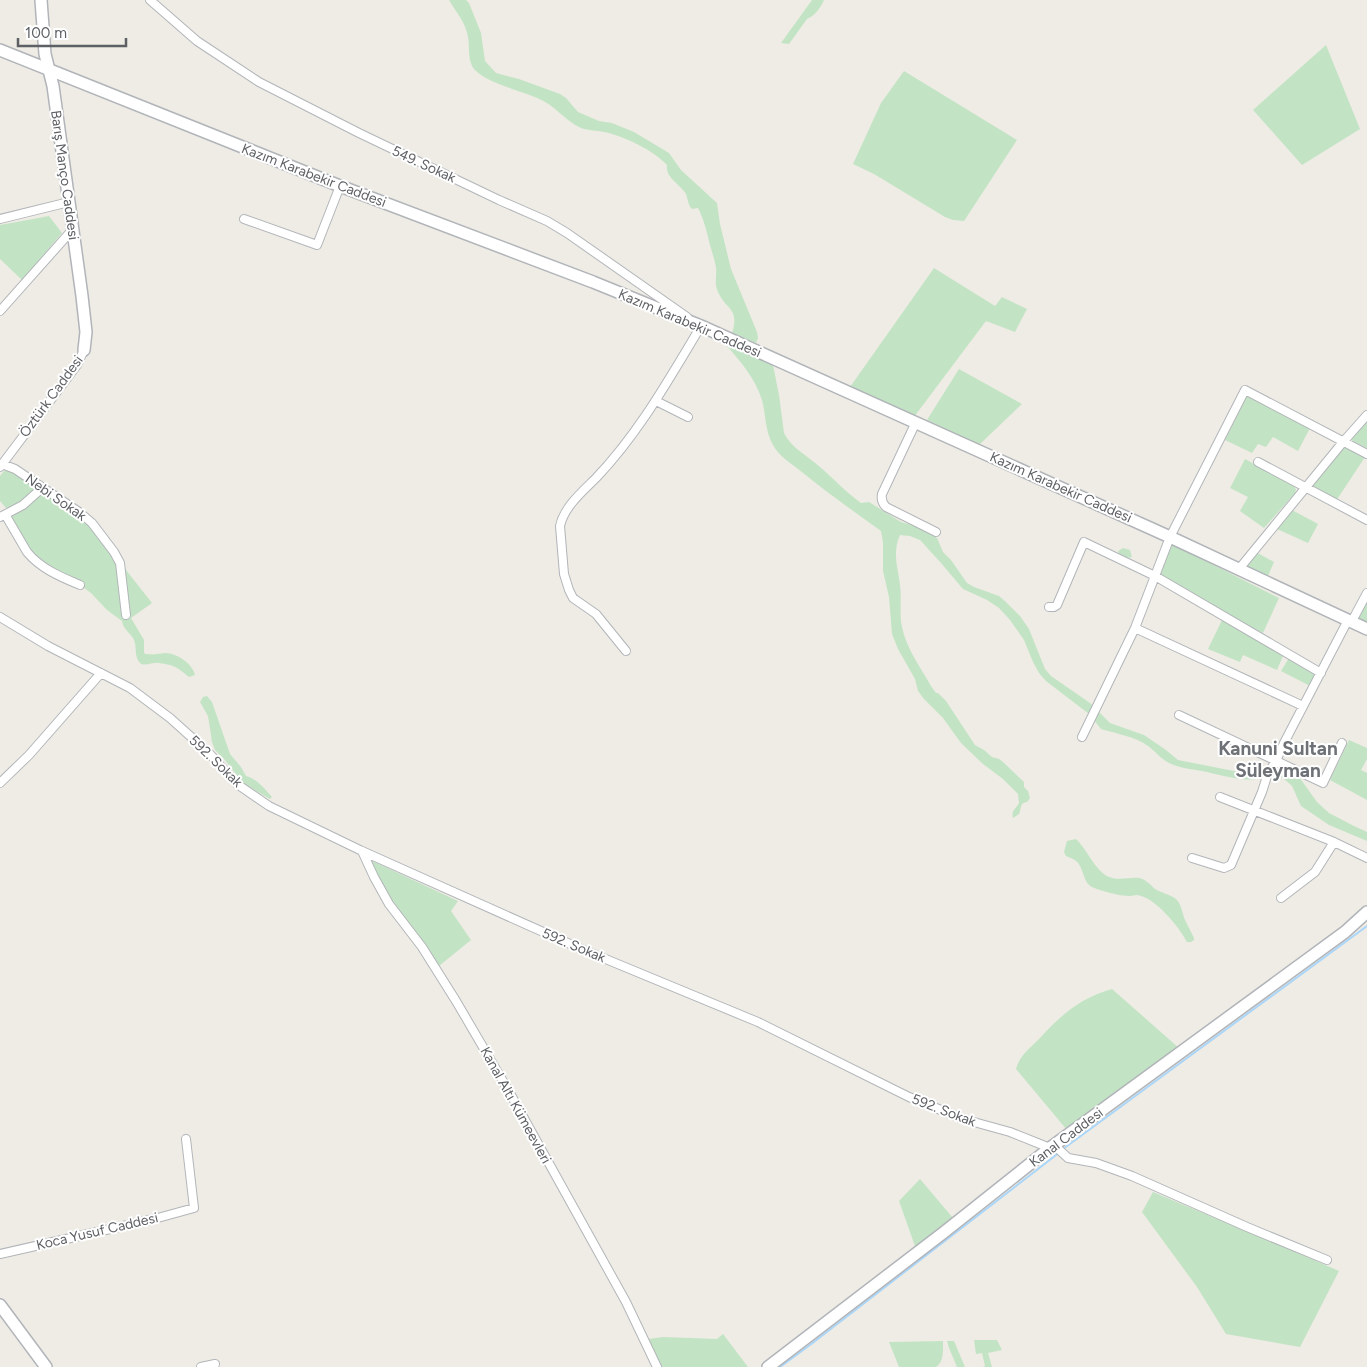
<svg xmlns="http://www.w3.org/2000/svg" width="1367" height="1367" viewBox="0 0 1367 1367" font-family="Figtree,sans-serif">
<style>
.green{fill:#c3e4c4}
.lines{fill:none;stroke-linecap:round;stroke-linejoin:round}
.stream{stroke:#aad6f9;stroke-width:2}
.street-casing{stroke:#b2b5b9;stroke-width:10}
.secondary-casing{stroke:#b1b4b9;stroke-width:14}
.street{stroke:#fff;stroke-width:8}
.secondary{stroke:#fff;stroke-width:11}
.labels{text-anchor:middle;stroke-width:4;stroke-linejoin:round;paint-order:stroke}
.street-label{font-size:14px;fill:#5d6064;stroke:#fff}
.district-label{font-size:19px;font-weight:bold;fill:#6e7276;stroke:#fff}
</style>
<rect width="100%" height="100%" fill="#eeece5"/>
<path class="green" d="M449,0h17l3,3 12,30 4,28 11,12 23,6 41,15 6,4 12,14 21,9 13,2 22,9 35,21 12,17 36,33 3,21 11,45 26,63 1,6 -2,5 -24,-10c8,-25 -6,-23 -14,-41 -4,-8 -1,-16 -2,-24 -1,-8 -4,-15 -6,-23 -3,-13 -6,-25 -12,-37l-6,1c-4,-4 -4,-9 -6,-15 -6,-10 -21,-16 -19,-29 -14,-15 -43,-29 -63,-33 -8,-2 -15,-1 -23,-4 -16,-7 -27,-24 -44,-30 -16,-7 -50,-15 -62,-28 -8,-8 -5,-23 -7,-33 -2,-14 -12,-25 -19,-37z
M812,0h12c-3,7 -9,16 -17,19l-18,25 -8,-1z
M1326,45l34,84 -58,36 -49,-55z
M904,71l113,69 -53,81 -11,-1 -8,-3 -71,-43 -21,-10 28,-61z
M49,216l13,17 -40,47 -22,-21v-34z
M934,268l61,38 7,-9 25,12 -12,23 -29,-11 -72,96 -64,-30z
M726,345l47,20 6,30 5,38c7,15 24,23 36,34 14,12 26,25 41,36l8,-1 32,20 17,5 19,11 6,14 8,8 16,23 7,4 25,9 7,6 14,14 9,13 16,40 6,7 39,27 20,20 34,12 22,15 12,10 66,13 21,-1v6c-23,4 -36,-1 -58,-6 -12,-3 -26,-3 -38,-9 -8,-4 -14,-12 -21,-17 -14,-10 -31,-12 -47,-17l-12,-15 -43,-33 -7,-8 -6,-11 -9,-22 -14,-20 -11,-12 -12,-8 -24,-11 -22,-26 -21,-23 -10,-4 -10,-1c-8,18 -2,32 0,50 2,14 -1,28 2,42 4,21 19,41 29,59l5,7h2l8,8 29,44 9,5 8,7 7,2 4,3 21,20v5l4,4 2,7 -3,4c-8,1 -5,6 -8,12l-6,4c-2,-8 3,-9 6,-15l-1,-9 -15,-15 -20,-15 -22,-21 -18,-25 -19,-19 -6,-8 -3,-12 -17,-30 -6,-15 -3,-37 -6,-26v-28l-2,-12c-28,-20 -56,-40 -83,-62 -9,-7 -20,-14 -25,-24 -8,-14 -7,-30 -11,-45 -7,-22 -21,-38 -36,-55z
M959,369l63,35 -43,41 -52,-25z
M1247,395l63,33 -12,23 -25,-14 -7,10 -8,-3 -6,9 -27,-13z
M1367,421v27l-16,-8z
M1345,446l20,11 -29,44 -24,-15z
M1245,459l49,27 2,4 -1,3 -31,35 -24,-17 8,-14 -18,-9z
M10,470l69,47 18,16 55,70 -21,15 13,22v12l1,2c5,0 8,1 12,0 3,0 6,-1 8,-1 12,0 28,11 30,22l-6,2c-12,-10 -15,-12 -30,-14 -6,-1 -15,4 -19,0 -6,-6 -3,-16 -6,-23 -3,-7 -11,-10 -12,-19l-15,-11 -16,-17 -30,-22 -8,-1 -23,-18 -20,-32 1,-6 -11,-13v-25l4,-5z
M1292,510l26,14 -10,19 -31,-14z
M1172,544l107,54 -16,35 -23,-11 -83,-48z
M1123,548l7,2 2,7 -5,1 -8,-4 -1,-3z
M1256,552l18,10 -6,14 -22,-9z
M1367,598v25l-11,-5z
M1222,620l61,36 -6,14 -34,-15 -3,7 -32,-13z
M1289,658l22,12 4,6 -5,10 -29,-15z
M207,696l5,6 18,52 11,13 5,9c10,2 20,14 26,21l-2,2 -27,-16 -19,-24 -9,-9 -3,-8 -4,-26 -8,-14 3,-5z
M1349,740l18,8v11l-6,11 6,3v27l-37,-20z
M1282,765l15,9 20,28 12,11 25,13 13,6v9l-38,-16 -28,-19 -9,-20 -9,-8 -12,-1 -1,-2 5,-9z
M1076,839c11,10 19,32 33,38 10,4 20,0 30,1 6,1 12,7 16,11 6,4 15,5 21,10 6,6 6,14 9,21 3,6 6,12 9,18v2l-3,2h-4c-8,-15 -32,-45 -50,-47 -2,0 -5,1 -7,1 -10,0 -30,-5 -38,-9 -11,-6 -7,-22 -19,-28 -2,-1 -5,-2 -7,-3l-2,-4 3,-11z
M370,860l88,41 -7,10 20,29 -32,26 -54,-74z
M1112,989l67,59 -112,82 -51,-61c4,-14 13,-20 23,-30 22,-24 41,-41 73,-50z
M920,1179l33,39 -37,31 -17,-48z
M1153,1192l136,57 50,22 -39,76 -74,-13 -29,-47 -55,-75z
M723,1334l25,33h-87l-13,-28 15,-2 54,2z
M974,1340h23l5,10 -14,3 4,14h-9l2,-1 -3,-13 -6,1z
M943,1341c0,9 1,21 -7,26h-37l-10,-25z
M947,1341h7l11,26h-8l-8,-19z"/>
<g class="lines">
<path class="stream" d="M1063,1149l304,-223
M780,1367l30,-22 250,-193"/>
<g class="street-casing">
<path id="street" d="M150,0l47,41 62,41 100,51 140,67 48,21 20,12 120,84
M0,219l69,-17
M244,219l73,26 23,-59
M0,311l73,-82
M656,401l32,16
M916,422l-34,72c-1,5 0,9 4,13l50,25
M1258,462l109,58
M2,464l13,5 64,43 13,11 22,29 6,11 6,52
M0,467l77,-102 7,-15
M4,515l19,-10 19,-17
M0,517l4,-2 2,1 21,36c14,17 34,25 53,33
M1239,569l104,-127 24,-27
M1049,607h5l3,-2 27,-63 71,34 166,97
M0,617l48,29 82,42 40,30 39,35 28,31 32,22 93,45 217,97 179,74 151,75 54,22 47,13 40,16
M1352,621l15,-28
M1135,628l168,78
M626,651l-30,-37 -23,-16 -4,-8 -5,-16 -4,-48c4,-19 22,-34 36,-48 43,-45 73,-99 105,-152l-2,-2
M1179,715l144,68 19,-40
M1082,737l53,-109 35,-91 75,-147 122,64
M0,783l29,-28 72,-82
M1220,797l114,45 33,16
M362,851l12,26 15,27 33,43 34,54 55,94 115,207 31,65
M1192,858l32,10 7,-3 31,-73 6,-19 8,-12 8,-18 64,-123
M1281,898l34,-26 19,-30
M1054,1145l14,13 28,5 36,13 115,51 80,33
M0,1254l154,-35 40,-11 -8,-69
M201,1367l14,-3"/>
</g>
<g class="secondary-casing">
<path id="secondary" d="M41,0l4,54 8,32 29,210 4,36 -2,18
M0,50l340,136 253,96 108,44 469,211 197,92
M0,1305l46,62
M768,1367l175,-134 107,-85 295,-216 22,-20"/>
</g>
<use href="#street" class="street"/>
<use href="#secondary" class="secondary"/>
</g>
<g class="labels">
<g class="street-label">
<text transform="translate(424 164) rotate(25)" y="5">549. Sokak</text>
<text transform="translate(65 175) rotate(82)" y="5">Barış Manço Caddesi</text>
<text transform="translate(314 175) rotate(21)" y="5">Kazım Karabekir Caddesi</text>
<text transform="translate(690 323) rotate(23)" y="5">Kazım Karabekir Caddesi</text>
<text transform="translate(51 396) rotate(-54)" y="5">Öztürk Caddesi</text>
<text transform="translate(1061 487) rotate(24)" y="5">Kazım Karabekir Caddesi</text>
<text transform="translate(56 497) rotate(35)" y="5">Nebi Sokak</text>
<text transform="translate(216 761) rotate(44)" y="5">592. Sokak</text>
<text transform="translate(574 945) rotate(23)" y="5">592. Sokak</text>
<text transform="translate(516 1105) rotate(61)" y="5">Kanal Altı Kümeevleri</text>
<text transform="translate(944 1110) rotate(21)" y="5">592. Sokak</text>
<text transform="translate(1066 1137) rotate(-37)" y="5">Kanal Caddesi</text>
<text transform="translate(97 1231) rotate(-13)" y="5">Koca Yusuf Caddesi</text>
</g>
<g class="district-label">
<text x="1278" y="755">Kanuni Sultan<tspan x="1278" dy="22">Süleyman</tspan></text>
</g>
</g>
<path d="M18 38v8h108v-8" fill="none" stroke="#5d6064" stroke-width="2.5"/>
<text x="25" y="38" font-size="15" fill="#5d6064" stroke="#ffffff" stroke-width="4" paint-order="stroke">100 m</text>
</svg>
